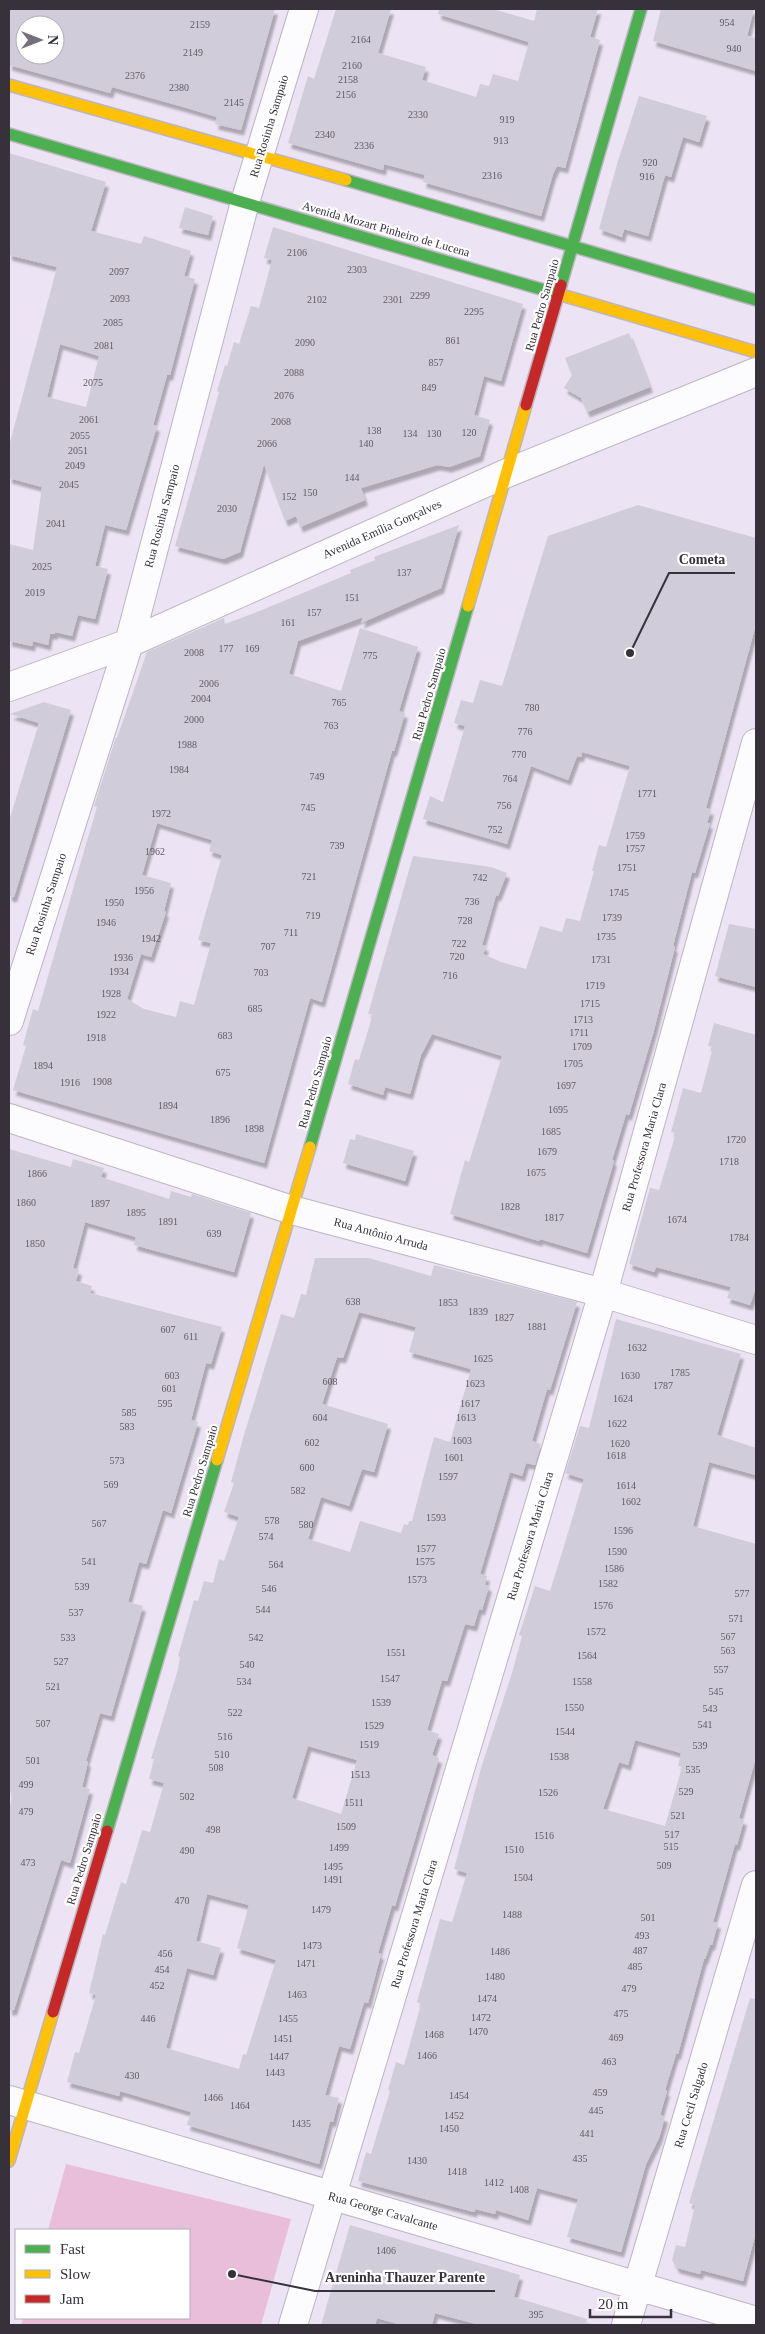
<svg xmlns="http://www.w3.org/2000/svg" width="765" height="2334" viewBox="0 0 765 2334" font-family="'Times New Roman',serif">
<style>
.green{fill:#e9bedb}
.building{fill:#d1ccd9;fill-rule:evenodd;filter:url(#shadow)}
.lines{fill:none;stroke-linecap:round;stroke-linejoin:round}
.street-casing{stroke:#bcb5c2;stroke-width:30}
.fast-casing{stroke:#bcb5c2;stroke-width:14}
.slow-casing{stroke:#bcb5c2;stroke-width:14}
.jam-casing{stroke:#bcb5c2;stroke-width:14}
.street{stroke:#fcfbfd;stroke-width:28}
.fast{stroke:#4caf50;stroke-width:11}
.slow{stroke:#ffc107;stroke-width:11}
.jam{stroke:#c62828;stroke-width:11}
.labels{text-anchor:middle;stroke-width:4.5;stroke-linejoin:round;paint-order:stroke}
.number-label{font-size:10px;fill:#605b66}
.street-label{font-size:12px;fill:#36313b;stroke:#fff}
.leader{fill:none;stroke:#36313b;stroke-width:2}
.callout-dot{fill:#36313b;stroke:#fff;stroke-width:2}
.callout-label{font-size:14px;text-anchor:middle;font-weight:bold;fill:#36313b;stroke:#fff;stroke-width:4.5;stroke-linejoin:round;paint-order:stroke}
</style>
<defs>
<filter id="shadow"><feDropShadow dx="3" dy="5.5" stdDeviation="1" flood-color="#0004"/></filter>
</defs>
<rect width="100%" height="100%" fill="#ece4f4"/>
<path class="green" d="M66,2164l225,55 -30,106h-240l2,-7h166v-88h-141z"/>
<path class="building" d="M9,9h266l-34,121 -26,-6 2,-7 -30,-9 -75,-21 -2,6 -101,-28zM25,25h30v30h-30z
M336,9h55l-13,44 48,14 -4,13 54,17 4,-13 9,2 4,-12 25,7 11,-39 -91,-28 1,-5h54l41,12 3,-12h61l-8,28 10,3 -35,128 -8,-2 -4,8 -12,42 -118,-34 2,-7 -41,-11 -1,6 -95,-27 20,-67 6,3z
M661,9h93l-7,27 9,2v33l-103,-30z
M639,96l68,20 -8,26 -16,-5 -12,40 -6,-2 -17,61 -24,-7 -2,8 -23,-8 18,-65z
M9,153l97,29 -15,49 50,13 3,-8 47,15 -7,25 11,3 -25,96h-3l-14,50 4,1 -31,104 -21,-5 -10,41 13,3 -13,50 -17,-4 -6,21 -17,-4v2h-5l-2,11 -15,-4 -1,5 -23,-5v-97l24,6 9,-63 -33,-9v-32l48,-179 -48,-12zM60,344l39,12 -13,51 -39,-10z
M185,207l28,9 -5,19 -29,-7z
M273,227l250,77 -22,77 -17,-5 -10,39 16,5 -10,36 -31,11 -12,-2 -76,23 4,12 -65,27 -4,-11 -11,5 -21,-57 -24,88 -17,7 -48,-13 44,-154 -2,-1 8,-26 2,1 7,-24 5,2 12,-38 8,2 13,-48 -8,-2z
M629,333l21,54 -63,25 -6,-14 -17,-10 8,-13 -7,-17z
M638,505l118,33v86l-50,184 5,2 -4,13h3l-15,50 -3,-1 -19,74 2,1 -21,83 -25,85 -3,-1 -14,46 2,1 -27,92 -47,-14 -1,2 -89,-27 15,-54 4,2 33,-106 -70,-22 -11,21 -11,39 -25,-7 -2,8 -35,-11 7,-25 4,1 14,-46h-5l45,-158 78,11 16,6 -9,23 -2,-1 -14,50 4,1 -3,8 18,8 25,7 14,-43 22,6 4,-14 14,3 14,-50h-2l7,-26 7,2 24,-81 -48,-14 -1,5 -4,-1 -9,24 -37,-14 -24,78 -84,-25 7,-23 13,6 22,-76 -11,-3 7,-23 12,3 7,-23 22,6 46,-150z
M459,525l-18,63 -80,35 2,-6 -65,24 -9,33 52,17 19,-63 58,19 -19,64 6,2 -11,38h-2l-70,251 -12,-4 -46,165 -251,-73 13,-44 -3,-1 10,-36 5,2 44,-153 15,-51 -3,-1 22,-69 1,1 30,-86 77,-34 1,6 32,-12 94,-39 -1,-3 25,-10 -1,-3zM157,823l55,17 -3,11 13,4 -24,85 13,3 -17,62 -14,-4 -4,16 -32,-8 -17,-10 14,-45 10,3 15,-45 -2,-1 7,-28 -29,-8z
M44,702l27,8 -57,187 -5,-1v-75l30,-98 -29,-9z
M729,924l27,5v58l-41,-11z
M714,1023l42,12v252l-6,18 -23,-7 4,-11 -75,-20 -2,5 -25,-8 21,-76 9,2 17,-57 -5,-1 12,-44 18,5 12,-46 -5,-1z
M356,1134l58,17 -9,30 -62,-18 7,-24 5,1z
M9,1149l62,18 2,-8 31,9 -3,9 68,22 2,-8 20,6 1,-3 59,19 -17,59 -100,-27 2,-8 -51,-15 -12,46 6,2 -3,11 16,5 -2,7 132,34 -11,37 -5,-1 -15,57 7,2 -27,91 -8,-3 -17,54 -7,-2 -11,40 15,4 -32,110 -11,-3 -14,48 2,1 -6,25 8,2 -20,74 -9,-3 -47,150h-5v-199l4,-18 -4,-1z
M315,1258h54l62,18 3,-11 143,37 -27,88 -3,-1 -15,52 9,3 -6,21 -9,-2 -4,13 -12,-4 -30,102 7,2 -2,9 4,1 -7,24 -3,-1 -5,17 -9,-2 -18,57 -5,-1 -15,50 12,4 -7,21 7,3 -44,148 -3,-1 -14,48 3,1 -13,49 -4,-1 -14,47 -11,-3 -14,49 14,3 -6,24 -3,-1 -11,43 -132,-39 4,-13 -71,-21 -1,5 -52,-14 8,-30 4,1 17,-58 -7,-2 14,-59 2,1 16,-53 5,2 16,-54 8,2 14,-49 -15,-4 5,-20h-3l27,-90 2,-12 -2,-1 16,-56 4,1 6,-20 9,2 6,-24 5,2 15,-44 -15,-5 10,-29 -3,-1 13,-47 37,-121 13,4 7,-24 5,1zM359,1312l57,15 -7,25 62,17 -21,73 -16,-5 -22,84h-3l-1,4 -4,-1 -3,9 -41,-12 -10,31 -42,-13 13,-42 28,9 13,-37 12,3 14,-48 -66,-20 15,-47 6,1zM308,1746l49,14 -16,54 -49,-16zM207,1894l42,11 -12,43 39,12 -30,95 -3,-1 -4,15 -73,-21 21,-80 26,7 8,-27 -25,-7z
M616,1319l125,35 -24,81 39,13v27l-47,-13 -16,64 63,18v213l-17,61 5,2 -7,25 -2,-1 -22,78 5,1 -6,22h-2l-5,14h-1l-26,95h-2l-11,36 2,1 -7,24 5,2 -6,21 -13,26 -25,88 -54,-15 11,-38 -41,-11 -9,32 -32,-10 -1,4 -20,-5 -1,3 -116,-31 8,-29 5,2 19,-63 -2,-1 8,-28 8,3 17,-61 -4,-2 23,-83 12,3 15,-49 -13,-4 28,-104 30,-92 10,-37 -3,-1 16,-49 15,5 14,-45 20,-67 -19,-6 15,-47 9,2zM635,1740l46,13 -3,13 4,1 -17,59 -62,-17 16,-47 9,3z
M750,1998l6,1v233l-13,49 -42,-11 -1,4 -23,-6 -5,-8 4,-15 9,2 10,-42 -6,-2z
M350,2225l170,50 -6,22 73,22 -1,6h-106l-45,-12 -3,12h-31l-24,-7 -2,7h-54z"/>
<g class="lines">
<g class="street-casing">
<path id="street" d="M9,687l120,-44 378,-170 249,-101
M9,1021l120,-378 116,-441 59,-193
M9,1118l283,92 311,83 153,47
M9,2100l747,221
M293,2325l310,-1032 153,-550
M626,2325l130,-440"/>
</g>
<g class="fast-casing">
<path id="fast" d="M9,134l549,160
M346,180l410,120
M561,285l80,-276
M310,1147l158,-541
M107,1831l110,-371"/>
</g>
<g class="slow-casing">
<path id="slow" d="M9,85l337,95
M558,294l198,58
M468,606l58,-201
M217,1460l93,-313
M9,2161l44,-149"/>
</g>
<g class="jam-casing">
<path id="jam" d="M526,405l35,-120
M53,2012l54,-181"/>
</g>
<use href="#street" class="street"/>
<use href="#fast" class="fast"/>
<use href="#slow" class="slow"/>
<use href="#jam" class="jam"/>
</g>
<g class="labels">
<g class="number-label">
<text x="727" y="26">954</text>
<text x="200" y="28">2159</text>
<text x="361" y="43">2164</text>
<text x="734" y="52">940</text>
<text x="193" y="56">2149</text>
<text x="352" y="69">2160</text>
<text x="135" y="79">2376</text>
<text x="348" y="83">2158</text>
<text x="179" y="91">2380</text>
<text x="346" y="98">2156</text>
<text x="234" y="106">2145</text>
<text x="418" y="118">2330</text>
<text x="507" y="123">919</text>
<text x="325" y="138">2340</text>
<text x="501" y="144">913</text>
<text x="364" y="149">2336</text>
<text x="650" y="166">920</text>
<text x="492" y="179">2316</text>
<text x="647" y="180">916</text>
<text x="297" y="256">2106</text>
<text x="357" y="273">2303</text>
<text x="119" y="275">2097</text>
<text x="420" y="299">2299</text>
<text x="120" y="302">2093</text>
<text x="317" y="303">2102</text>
<text x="393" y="303">2301</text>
<text x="474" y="315">2295</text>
<text x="113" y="326">2085</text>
<text x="453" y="344">861</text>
<text x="305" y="346">2090</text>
<text x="104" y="349">2081</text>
<text x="436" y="366">857</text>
<text x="294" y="376">2088</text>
<text x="93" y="386">2075</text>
<text x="429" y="391">849</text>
<text x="284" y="399">2076</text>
<text x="89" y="423">2061</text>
<text x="281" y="425">2068</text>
<text x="374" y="434">138</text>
<text x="469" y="436">120</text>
<text x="410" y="437">134</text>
<text x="434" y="437">130</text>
<text x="80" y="439">2055</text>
<text x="267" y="447">2066</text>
<text x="366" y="447">140</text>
<text x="78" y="454">2051</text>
<text x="75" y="469">2049</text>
<text x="352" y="481">144</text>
<text x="69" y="488">2045</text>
<text x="310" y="496">150</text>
<text x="289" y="500">152</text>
<text x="227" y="512">2030</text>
<text x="56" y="527">2041</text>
<text x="42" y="570">2025</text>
<text x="404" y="576">137</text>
<text x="35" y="596">2019</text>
<text x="352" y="601">151</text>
<text x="314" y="616">157</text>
<text x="288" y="626">161</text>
<text x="226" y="652">177</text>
<text x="252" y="652">169</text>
<text x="194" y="656">2008</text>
<text x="370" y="659">775</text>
<text x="209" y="687">2006</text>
<text x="201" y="702">2004</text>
<text x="339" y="706">765</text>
<text x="532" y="711">780</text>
<text x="194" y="723">2000</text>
<text x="331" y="729">763</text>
<text x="525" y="735">776</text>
<text x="187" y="748">1988</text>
<text x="519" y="758">770</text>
<text x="179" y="773">1984</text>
<text x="317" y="780">749</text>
<text x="510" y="782">764</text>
<text x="647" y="797">1771</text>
<text x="504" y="809">756</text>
<text x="308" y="811">745</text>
<text x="161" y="817">1972</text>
<text x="495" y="833">752</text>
<text x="635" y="839">1759</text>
<text x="337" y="849">739</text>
<text x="635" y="852">1757</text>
<text x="155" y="855">1962</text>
<text x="627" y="871">1751</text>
<text x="309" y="880">721</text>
<text x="480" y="881">742</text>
<text x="144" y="894">1956</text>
<text x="619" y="896">1745</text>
<text x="472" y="905">736</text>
<text x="114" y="906">1950</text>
<text x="313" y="919">719</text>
<text x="612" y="921">1739</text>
<text x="465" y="924">728</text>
<text x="106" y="926">1946</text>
<text x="291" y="936">711</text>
<text x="606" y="940">1735</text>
<text x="151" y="942">1942</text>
<text x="459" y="947">722</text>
<text x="268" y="950">707</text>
<text x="457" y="960">720</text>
<text x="123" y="961">1936</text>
<text x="601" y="963">1731</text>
<text x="119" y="975">1934</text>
<text x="261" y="976">703</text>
<text x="450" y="979">716</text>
<text x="595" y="989">1719</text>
<text x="111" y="997">1928</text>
<text x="590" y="1007">1715</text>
<text x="255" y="1012">685</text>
<text x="106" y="1018">1922</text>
<text x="583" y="1023">1713</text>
<text x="579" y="1036">1711</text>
<text x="225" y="1039">683</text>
<text x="96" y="1041">1918</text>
<text x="582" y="1050">1709</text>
<text x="573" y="1067">1705</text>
<text x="43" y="1069">1894</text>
<text x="223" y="1076">675</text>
<text x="102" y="1085">1908</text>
<text x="70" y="1086">1916</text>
<text x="566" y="1089">1697</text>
<text x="168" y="1109">1894</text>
<text x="558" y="1113">1695</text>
<text x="220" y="1123">1896</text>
<text x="254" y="1132">1898</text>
<text x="551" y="1135">1685</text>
<text x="736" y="1143">1720</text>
<text x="547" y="1155">1679</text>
<text x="729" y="1165">1718</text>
<text x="536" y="1176">1675</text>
<text x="37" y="1177">1866</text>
<text x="26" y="1206">1860</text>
<text x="100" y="1207">1897</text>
<text x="510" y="1210">1828</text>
<text x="136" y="1216">1895</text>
<text x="554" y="1221">1817</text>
<text x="677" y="1223">1674</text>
<text x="168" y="1225">1891</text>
<text x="214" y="1237">639</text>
<text x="739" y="1241">1784</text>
<text x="35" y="1247">1850</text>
<text x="353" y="1305">638</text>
<text x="448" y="1306">1853</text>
<text x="478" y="1315">1839</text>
<text x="504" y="1321">1827</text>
<text x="537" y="1330">1881</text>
<text x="168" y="1333">607</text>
<text x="191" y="1340">611</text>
<text x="637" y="1351">1632</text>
<text x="483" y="1362">1625</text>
<text x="680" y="1376">1785</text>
<text x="172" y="1379">603</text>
<text x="630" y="1379">1630</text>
<text x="330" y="1385">608</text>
<text x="475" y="1387">1623</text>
<text x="663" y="1389">1787</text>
<text x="169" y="1392">601</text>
<text x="623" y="1402">1624</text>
<text x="165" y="1407">595</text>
<text x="470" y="1407">1617</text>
<text x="129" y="1416">585</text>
<text x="320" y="1421">604</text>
<text x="466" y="1421">1613</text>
<text x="617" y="1427">1622</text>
<text x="127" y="1430">583</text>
<text x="462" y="1444">1603</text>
<text x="312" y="1446">602</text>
<text x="620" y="1447">1620</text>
<text x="616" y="1459">1618</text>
<text x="454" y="1461">1601</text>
<text x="117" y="1464">573</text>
<text x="307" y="1471">600</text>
<text x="448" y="1480">1597</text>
<text x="111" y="1488">569</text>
<text x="626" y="1489">1614</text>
<text x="298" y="1494">582</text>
<text x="631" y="1505">1602</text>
<text x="436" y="1521">1593</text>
<text x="272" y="1524">578</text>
<text x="99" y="1527">567</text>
<text x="306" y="1528">580</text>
<text x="623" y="1534">1596</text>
<text x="266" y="1540">574</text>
<text x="426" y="1552">1577</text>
<text x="617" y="1555">1590</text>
<text x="89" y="1565">541</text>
<text x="425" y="1565">1575</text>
<text x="276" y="1568">564</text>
<text x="614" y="1572">1586</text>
<text x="417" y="1583">1573</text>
<text x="608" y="1587">1582</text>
<text x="82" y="1590">539</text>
<text x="269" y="1592">546</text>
<text x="742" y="1597">577</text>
<text x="603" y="1609">1576</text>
<text x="263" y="1613">544</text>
<text x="76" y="1616">537</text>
<text x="736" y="1622">571</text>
<text x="596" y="1635">1572</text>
<text x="728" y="1640">567</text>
<text x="68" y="1641">533</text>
<text x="256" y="1641">542</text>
<text x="728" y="1654">563</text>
<text x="396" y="1656">1551</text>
<text x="587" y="1659">1564</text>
<text x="61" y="1665">527</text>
<text x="247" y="1668">540</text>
<text x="721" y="1673">557</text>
<text x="390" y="1682">1547</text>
<text x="244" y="1685">534</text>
<text x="582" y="1685">1558</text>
<text x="53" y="1690">521</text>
<text x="716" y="1695">545</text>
<text x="381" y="1706">1539</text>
<text x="574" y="1711">1550</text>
<text x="710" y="1712">543</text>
<text x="235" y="1716">522</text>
<text x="43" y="1727">507</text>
<text x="705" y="1728">541</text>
<text x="374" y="1729">1529</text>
<text x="565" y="1735">1544</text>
<text x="225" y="1740">516</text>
<text x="369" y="1748">1519</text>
<text x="700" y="1749">539</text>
<text x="222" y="1758">510</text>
<text x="559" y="1760">1538</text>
<text x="33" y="1764">501</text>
<text x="216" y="1771">508</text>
<text x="693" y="1773">535</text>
<text x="360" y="1778">1513</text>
<text x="26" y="1788">499</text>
<text x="686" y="1795">529</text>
<text x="548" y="1796">1526</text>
<text x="187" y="1800">502</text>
<text x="354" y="1806">1511</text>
<text x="26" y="1815">479</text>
<text x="678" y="1819">521</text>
<text x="346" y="1830">1509</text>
<text x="213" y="1833">498</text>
<text x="672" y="1838">517</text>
<text x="544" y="1839">1516</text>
<text x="671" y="1850">515</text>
<text x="339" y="1851">1499</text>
<text x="514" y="1853">1510</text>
<text x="187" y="1854">490</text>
<text x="28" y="1866">473</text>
<text x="664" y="1869">509</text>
<text x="333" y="1870">1495</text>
<text x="523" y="1881">1504</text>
<text x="333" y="1883">1491</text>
<text x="182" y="1904">470</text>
<text x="321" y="1913">1479</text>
<text x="512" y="1918">1488</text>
<text x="648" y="1921">501</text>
<text x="642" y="1939">493</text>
<text x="312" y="1949">1473</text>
<text x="640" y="1954">487</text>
<text x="500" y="1955">1486</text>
<text x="165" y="1957">456</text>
<text x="306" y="1967">1471</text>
<text x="635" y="1970">485</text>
<text x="162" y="1973">454</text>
<text x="495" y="1980">1480</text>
<text x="157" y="1989">452</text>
<text x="629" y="1992">479</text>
<text x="297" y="1998">1463</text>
<text x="487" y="2002">1474</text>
<text x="621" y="2017">475</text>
<text x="481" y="2021">1472</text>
<text x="148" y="2022">446</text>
<text x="288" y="2022">1455</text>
<text x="478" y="2035">1470</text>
<text x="434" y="2038">1468</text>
<text x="616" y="2041">469</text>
<text x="283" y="2042">1451</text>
<text x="427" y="2059">1466</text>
<text x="279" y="2060">1447</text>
<text x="609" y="2065">463</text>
<text x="275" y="2076">1443</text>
<text x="132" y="2079">430</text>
<text x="600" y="2096">459</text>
<text x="459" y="2099">1454</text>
<text x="213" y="2101">1466</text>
<text x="240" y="2109">1464</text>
<text x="596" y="2114">445</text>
<text x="454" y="2119">1452</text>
<text x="301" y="2127">1435</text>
<text x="449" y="2132">1450</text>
<text x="587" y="2137">441</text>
<text x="580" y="2162">435</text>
<text x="417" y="2164">1430</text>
<text x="457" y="2175">1418</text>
<text x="494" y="2186">1412</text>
<text x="519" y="2193">1408</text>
<text x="386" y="2254">1406</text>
<text x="536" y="2318">395</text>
</g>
<g class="street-label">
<text transform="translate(269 126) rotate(-73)" y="4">Rua Rosinha Sampaio</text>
<text transform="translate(386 229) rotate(16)" y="4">Avenida Mozart Pinheiro de Lucena</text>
<text transform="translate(542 305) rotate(-74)" y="4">Rua Pedro Sampaio</text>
<text transform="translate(162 516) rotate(-75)" y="4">Rua Rosinha Sampaio</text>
<text transform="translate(382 529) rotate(-24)" y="4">Avenida Emília Gonçalves</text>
<text transform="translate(429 694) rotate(-74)" y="4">Rua Pedro Sampaio</text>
<text transform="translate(46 904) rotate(-72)" y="4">Rua Rosinha Sampaio</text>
<text transform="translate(315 1082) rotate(-74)" y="4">Rua Pedro Sampaio</text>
<text transform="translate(644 1147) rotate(-74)" y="4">Rua Professora Maria Clara</text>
<text transform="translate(381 1234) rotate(15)" y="4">Rua Antônio Arruda</text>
<text transform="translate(200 1471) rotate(-73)" y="4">Rua Pedro Sampaio</text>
<text transform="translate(530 1536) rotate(-73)" y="4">Rua Professora Maria Clara</text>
<text transform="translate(84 1859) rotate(-73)" y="4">Rua Pedro Sampaio</text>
<text transform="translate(414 1924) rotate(-73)" y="4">Rua Professora Maria Clara</text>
<text transform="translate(691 2105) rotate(-73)" y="4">Rua Cecil Salgado</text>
<text transform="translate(383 2211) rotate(16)" y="4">Rua George Cavalcante</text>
</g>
</g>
<path class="leader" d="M630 653L669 573H735M232 2274L315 2291H495"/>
<g class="callout-dot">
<circle cx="630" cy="653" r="5"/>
<circle cx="232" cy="2274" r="5"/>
</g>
<g class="callout-label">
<text x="702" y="564">Cometa</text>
<text x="405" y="2282">Areninha Thauzer Parente</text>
</g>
<rect width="765" height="2334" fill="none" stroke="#36313b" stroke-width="20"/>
<rect x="15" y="2229" width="175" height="90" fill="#ffffff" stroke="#afadb1"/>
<rect x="25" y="2245" width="25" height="8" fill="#4caf50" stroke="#afadb1"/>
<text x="60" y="2254" font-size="15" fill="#36313b">Fast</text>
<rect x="25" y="2270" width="25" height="8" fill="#ffc107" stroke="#afadb1"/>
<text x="60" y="2279" font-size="15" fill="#36313b">Slow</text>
<rect x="25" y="2295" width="25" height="8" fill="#c62828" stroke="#afadb1"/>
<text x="60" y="2304" font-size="15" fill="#36313b">Jam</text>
<g transform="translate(40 40) rotate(90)"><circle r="24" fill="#ffffff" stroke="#afadb1"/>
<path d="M0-4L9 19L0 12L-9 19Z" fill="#76707c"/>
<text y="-8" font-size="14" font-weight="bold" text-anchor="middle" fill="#36313b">N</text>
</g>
<path d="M590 2309v8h81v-8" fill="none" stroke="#36313b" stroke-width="2.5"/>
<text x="598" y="2309" font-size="15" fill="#36313b" stroke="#ffffff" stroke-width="4" paint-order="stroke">20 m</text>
</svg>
